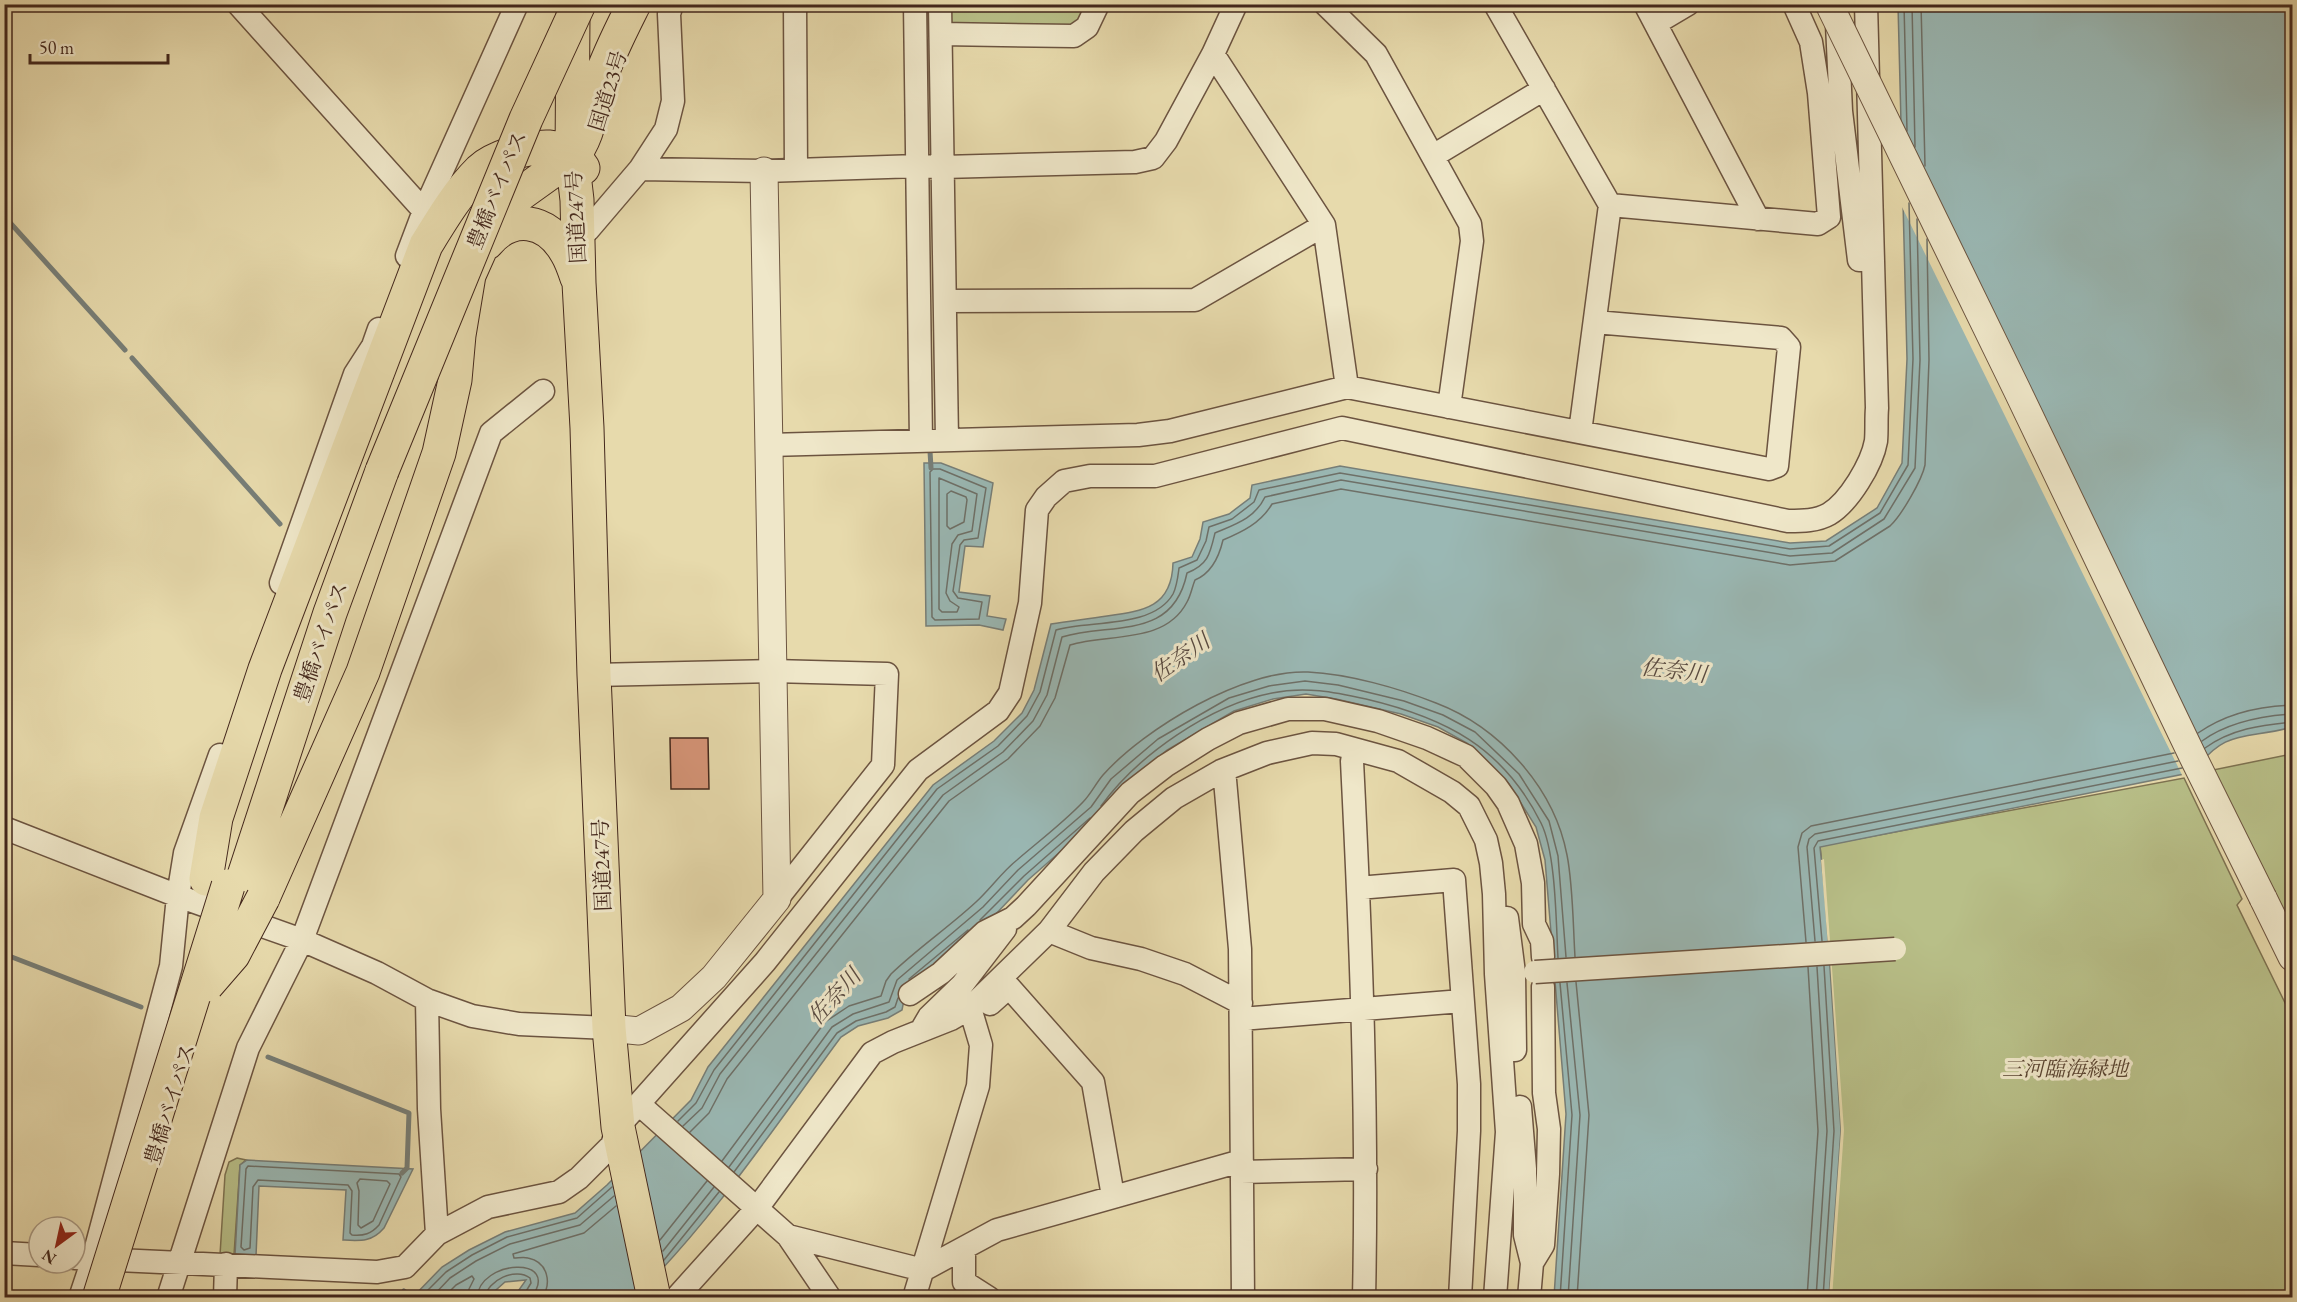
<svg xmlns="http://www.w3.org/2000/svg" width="2297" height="1302" viewBox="0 0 2297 1302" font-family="'EB Garamond','Noto Serif JP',serif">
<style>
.green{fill:#b8bf88;stroke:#7e7352;stroke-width:1.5}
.water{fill:#9ab8b4;stroke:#777e77;stroke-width:1.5}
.pier{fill:#e7daac}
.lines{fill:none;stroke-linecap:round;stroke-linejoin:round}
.shore{stroke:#6e7068;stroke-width:1.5}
.stream{stroke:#777e77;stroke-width:5}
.building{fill:#d59477;stroke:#43271c;stroke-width:1.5}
.minor-casing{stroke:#6c5440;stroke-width:25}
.tertiary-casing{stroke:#6c5440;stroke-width:29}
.trunk-casing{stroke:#43271c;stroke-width:35}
.minor{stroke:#efe7c9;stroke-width:22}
.tertiary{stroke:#efe7c9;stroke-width:27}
.trunk{stroke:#e7daac;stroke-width:33}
.minor-bridge-casing{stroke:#6c5440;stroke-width:25;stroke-linecap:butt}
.tertiary-bridge-casing{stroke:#6c5440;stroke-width:29;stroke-linecap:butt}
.trunk-bridge-casing{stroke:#43271c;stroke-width:35;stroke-linecap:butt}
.minor-bridge{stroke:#efe7c9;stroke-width:22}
.tertiary-bridge{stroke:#efe7c9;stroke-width:27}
.trunk-bridge{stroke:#e7daac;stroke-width:33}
.labels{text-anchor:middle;stroke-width:6;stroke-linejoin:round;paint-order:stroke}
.street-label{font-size:21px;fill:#43271c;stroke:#efe7c9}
.park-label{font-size:21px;font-style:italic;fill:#5a4532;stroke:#efe7c9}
.water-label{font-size:22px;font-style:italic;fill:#594b42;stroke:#efe7c9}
</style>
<rect width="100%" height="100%" fill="#e7daac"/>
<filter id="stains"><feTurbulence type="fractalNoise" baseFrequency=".00333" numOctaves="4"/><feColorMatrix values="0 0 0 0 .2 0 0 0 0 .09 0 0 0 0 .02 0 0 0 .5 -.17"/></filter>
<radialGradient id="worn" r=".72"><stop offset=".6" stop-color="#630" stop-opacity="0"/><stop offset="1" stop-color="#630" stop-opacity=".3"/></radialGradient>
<path class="green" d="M947,5h142l-18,24 -120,-3z
M2292,754v172l-79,-156z
M2184,778l58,121 -5,6 55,112v280h-463l12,-167 -16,-236 -5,-48z
M237,1158l9,2 -6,5 -6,90h-14l5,-80 4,-13z"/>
<path class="water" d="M1898,5h394v722c-44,13 -67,0 -98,45l-374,75 5,47 16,236 -12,167h-275l12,-183 -21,-254 -9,-33 -27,-43 -42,-41 -29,-16 -37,-13 -65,-15 -30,-5 -33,5 -39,12 -67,39 -47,39 -19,27 -73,64 -35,37 -87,73 -4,20 -14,8 -30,8 -17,11c-66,89 -127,182 -206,260h-121l12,-17 -21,2 -17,15 -76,1 30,-31 27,-17 36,-18 70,-19 32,-28 84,-85 17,-33 225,-282 61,-44 28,-28 12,-23 17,-66c19,-3 37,-5 56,-8 37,-5 65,-9 66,-53l19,-6 8,-18 3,-17 26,-8 21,-16 2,-13 88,-19 450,77 36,-2 51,-33 25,-45 5,-104z
M924,463h17l52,20 -10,64 -18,-1 -6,46 31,4 -3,20 19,3 -3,11 -24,-5 -53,1z
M247,1160l166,9 -29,59c-12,14 -23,13 -41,12l3,-50 -87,-4 -3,70 -21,-1 5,-90z"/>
<path class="pier" d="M1898,119l297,655 -12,3 -283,-574z
M1824,859l20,271 -12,168 -3,-1 12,-167 -11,-169 -267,16v-13l265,-18 -7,-86z"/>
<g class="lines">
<path class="shore" d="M1904,4l3,127
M1912,4l3,143
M1921,4l4,162
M933,469h7l46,19 -8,50 -14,2 -4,5 -7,46 5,7 24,4 -3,17 -44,1 -3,-3 -2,-145z
M939,478l38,16 -5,37 -14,4 -6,9 -6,49 4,8 9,6 -2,5h-15l-3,-3z
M951,491l15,6 1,3 -3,22 -14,7 -3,-3v-32z
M2198,733c27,-19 62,-27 94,-28
M2202,741c26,-19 59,-25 90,-27
M2205,748c26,-19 56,-23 87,-26
M1101,806c37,-51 109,-101 171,-113 33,-7 62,-1 94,6 80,19 137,48 175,124 15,30 15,99 17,135
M980,920l44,-44 66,-58
M1815,941l-8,-94 2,-8 6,-5 363,-73
M1822,941l-8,-93 4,-7 364,-73
M1806,942l-8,-95 4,-14 9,-7 363,-73
M909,979l59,-49
M1576,982l13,133 -12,183
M1560,983l12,132 -12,183
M1567,983l13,132 -12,183
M678,1121l18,-18 18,-33 223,-281 61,-43 29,-30 13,-24 16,-62c33,-10 97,-1 117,-36 4,-8 5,-18 6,-26l18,-8 9,-19 3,-14 23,-8 22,-17 5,-12 81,-17 450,76 39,-3 51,-33 28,-48 5,-106 -4,-156
M683,1126l19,-18 18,-34 223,-279 60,-43 30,-31 14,-26 15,-58c50,-15 111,4 125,-64 21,-8 23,-19 28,-40 21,-9 40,-15 50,-36l76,-17 449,76 42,-3 52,-34 31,-51 5,-108 -3,-141
M690,1132l19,-19 18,-34 222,-278 59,-42 32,-33 15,-28 15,-53c37,-12 95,0 117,-43 4,-7 5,-15 8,-22 17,-7 24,-23 28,-40 19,-8 38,-17 49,-36l69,-15 449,76 45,-4 55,-35c11,-10 32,-46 35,-61l4,-105 -2,-121
M722,1161l103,-139 24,-16 32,-10 5,-15 5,-7c27,-26 58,-47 85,-72 15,-14 26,-30 41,-42 22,-19 46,-37 66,-58 8,-8 13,-19 20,-27 42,-47 141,-106 205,-103 41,2 90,16 128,31 63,24 118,84 131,152 6,30 6,70 8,102
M248,1166l151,8 2,3 -22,48c-8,9 -15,11 -27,10l-2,-2 2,-42 -4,-6 -90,-5 -5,7 -3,61 -6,2 -3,-3 5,-78z
M729,1167l103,-140 21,-13 36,-12 8,-22 86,-73 35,-37 73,-63 20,-28 47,-40 71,-41 40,-12 36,-5 33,4 66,16 39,14 32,17 44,42 30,47 9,35 8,101
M734,1172l103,-139 19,-12 30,-9 9,-5 3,-9
M360,1179l27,2 3,3 -17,37 -12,7 -3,-3 1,-34 -2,-8z
M660,1240l47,-59
M663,1251l51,-64
M664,1260l55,-68
M420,1298l26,-26 26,-17 35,-18 70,-19 35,-31
M431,1298l19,-20 26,-17 34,-17 70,-19 34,-29
M443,1298l13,-13 16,-9 2,3 -5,10 -1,9
M477,1298c2,-39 86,-43 54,0
M485,1298c2,-18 31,-31 45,-20l1,5 -9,15
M542,1298c10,-15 6,-36 -14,-40 -4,-1 -10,0 -14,0l-1,-4 71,-21 32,-27
M1807,1298l11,-167 -10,-164
M1816,1298l11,-167 -10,-164
M1823,1298l11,-167 -10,-165"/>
<path class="stream" d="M4,216l121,134
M132,358l148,166
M930,451l1,17
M4,954l137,53
M268,1057l141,56 -2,55 -5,5
M404,1291l9,6 5,-2"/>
</g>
<path class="building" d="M670,738h38l1,51h-38z"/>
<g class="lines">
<g class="minor-casing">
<path id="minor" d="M238,4l186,207
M795,4l1,166
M915,4l6,437
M940,4l7,436
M1325,4l51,50 94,170 2,17 -23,166
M1495,4l115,201 -30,227
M1645,4l113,215
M1656,23l32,-19
M1837,24l4,87 18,149
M941,34l133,2 13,-9 11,-23
M1213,54l111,171 23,162
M1433,156l111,-67
M640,169l124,2 154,-5 25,1 192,-5 18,-4 13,-17 47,-87 23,-50
M1610,205l208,19 11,-7 -10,-124 -8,-51 -17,-38
M588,230l52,-61 26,-40 7,-28 -4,-87 3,-10
M407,256l17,-45 93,-207
M945,301l250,-1 129,-75
M769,445l369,-10 32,-4 177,-44 422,82 8,-3 12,-119 -8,-9 -186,-16
M281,583l74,-209 18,-28 6,-17
M594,675l179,-4 114,3 -4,91 -106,134
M1352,761c9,180 16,356 12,537
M1221,771l4,9 15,169 3,349
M4,828l174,68 124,44 189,-507 52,-42
M1358,888l96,-8 15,204v47l-9,167
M1507,918l7,55 1,77
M1049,931l42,17 50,11 44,15 56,29
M910,994l31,-21 44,-41 28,-14 13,-12 104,-113 35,-27 43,-27 31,-16 49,-14h37l53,12 49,17 39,18 30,30 12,17 18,41 7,39 1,41 8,17 1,16
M427,1000l2,109 8,125
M990,1004l19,-17 84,95 20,114
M1241,1019l221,-18
M922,1029l7,-12 33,-32 43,-56
M640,1105l148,131 42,62
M1520,1107l5,62v66l7,28
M1241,1172l125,-3
M788,1236l135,34 74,-40 244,-69
M964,1248v34l25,16
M4,1253l35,2
M75,1258l302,14 28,-5 32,-33 51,-27 71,-15 20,-14 33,-33 6,-18 147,-165 153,-192 80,-59 12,-18 20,-90 7,-93 9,-13 18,-16 26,-5h65l187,-48 446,93c14,0 29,0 41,-7 20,-12 43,-50 47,-73 1,-11 0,-22 1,-33l-11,-404
M80,1298l13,-39 78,-293 7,-70 7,-43 35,-98
M168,1298l80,-250 54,-108 75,33 50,27 45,16 47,8 90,4
M225,1298l1,-34
M676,1298l82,-91 114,-154 21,-11 58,-23 19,-11 79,-77 45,-59 40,-41 40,-33 47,-27 46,-18 45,-10 24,1 62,17 54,31 17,14 17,34 5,23 3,31 2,80 11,158 -12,166
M914,1298l64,-212 3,-41 -11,-37
M1529,1298l3,-35 11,-18 5,-71 1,-45 -5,-36 -1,-106"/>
</g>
<g class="tertiary-casing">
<path id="tertiary" d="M2263,898l29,59
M609,1028l30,3 42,-23 33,-31 63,-78 -13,-728"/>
</g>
<g class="trunk-casing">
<path id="trunk" d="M573,15l-1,142 5,43 2,83 8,145 7,247 15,353 9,99 36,171
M487,243c25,-30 60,-24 79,9 5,8 8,17 11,26
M206,879l10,-61 49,-149 161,-424c16,-26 32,-53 54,-75 14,-13 50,-24 69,-23 12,1 28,11 34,21
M239,891l91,-278 52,-142
M263,898l100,-226 76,-219 16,-73 4,-45 10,-60 17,-38 17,-26 16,-16 53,-38c18,-20 19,-50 27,-75 9,-27 22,-52 35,-78"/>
</g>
<use href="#minor" class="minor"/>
<use href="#tertiary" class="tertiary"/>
<use href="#trunk" class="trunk"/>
<g class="minor-bridge-casing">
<path id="minor-bridge" d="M1535,972l360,-23"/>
</g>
<g class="tertiary-bridge-casing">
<path id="tertiary-bridge" d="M1829,4l188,386 176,367 70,141"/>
</g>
<g class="trunk-bridge-casing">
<path id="trunk-bridge" d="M382,471l144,-352 53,-115
M207,985l26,-30 30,-57
M99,1298l129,-412"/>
</g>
<use href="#minor-bridge" class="minor-bridge"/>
<use href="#tertiary-bridge" class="tertiary-bridge"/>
<use href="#trunk-bridge" class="trunk-bridge"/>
</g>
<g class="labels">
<g class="street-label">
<text transform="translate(608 91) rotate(-73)" y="7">国道23号</text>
<text transform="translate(497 190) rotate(-68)" y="7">豊橋バイパス</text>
<text transform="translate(576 217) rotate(-93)" y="7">国道247号</text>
<text transform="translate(321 642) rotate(-71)" y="7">豊橋バイパス</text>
<text transform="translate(602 865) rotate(-92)" y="7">国道247号</text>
<text transform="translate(170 1104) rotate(-73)" y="7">豊橋バイパス</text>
</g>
<g class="park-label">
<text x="2065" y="1076">三河臨海緑地</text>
</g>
<g class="water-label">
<text transform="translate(1180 657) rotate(-35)" y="8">佐奈川</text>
<text transform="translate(1674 670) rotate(7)" y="8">佐奈川</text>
<text transform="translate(834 996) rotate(-48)" y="8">佐奈川</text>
</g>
</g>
<rect width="2297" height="1302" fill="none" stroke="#e7daac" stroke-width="24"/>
<rect x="6" y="6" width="2285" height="1290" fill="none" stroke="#43271c" stroke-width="3"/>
<rect x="12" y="12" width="2273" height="1278" fill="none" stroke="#43271c" stroke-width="1.5"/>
<g transform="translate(57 1245) rotate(213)"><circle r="28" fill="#efe7c9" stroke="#aa9a84" stroke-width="1.5"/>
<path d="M0-4.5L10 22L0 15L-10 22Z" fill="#8f2418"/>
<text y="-9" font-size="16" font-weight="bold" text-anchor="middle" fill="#43271c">N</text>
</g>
<path d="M30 54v9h138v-9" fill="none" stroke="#43271c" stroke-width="3"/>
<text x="39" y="54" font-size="18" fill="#43271c" stroke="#efe7c9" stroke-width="4.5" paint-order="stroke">50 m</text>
<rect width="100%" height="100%" filter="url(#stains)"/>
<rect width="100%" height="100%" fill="url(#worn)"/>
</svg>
